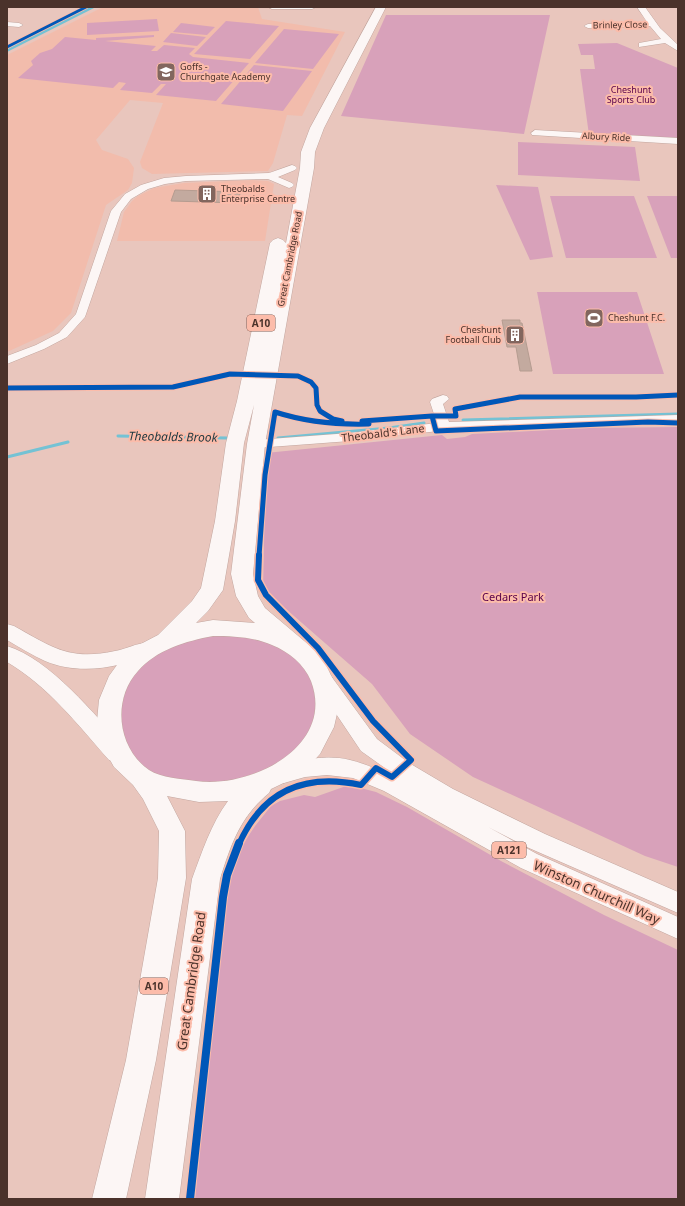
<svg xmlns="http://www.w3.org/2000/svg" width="685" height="1206" viewBox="0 0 685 1206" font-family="'Noto Sans',sans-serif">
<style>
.built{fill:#f2bcac}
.green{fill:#d8a1ba}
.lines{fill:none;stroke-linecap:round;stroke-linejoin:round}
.stream{stroke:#74c2d4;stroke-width:3}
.canal{fill:#74c2d4;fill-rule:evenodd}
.building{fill:#c3aa9f;stroke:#b59c90}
.minor-casing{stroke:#c2a69f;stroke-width:1}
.major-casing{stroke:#c2a69f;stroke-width:1}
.highway-casing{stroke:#c2a69f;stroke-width:1}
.minor{fill:#fcf6f5;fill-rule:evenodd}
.major{fill:#fcf6f5;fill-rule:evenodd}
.highway{fill:#fcf6f5;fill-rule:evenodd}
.cycleway-far3-casing{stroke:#fcbcaa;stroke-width:4.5}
.cycleway-far2-casing{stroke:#fcbcaa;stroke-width:7}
.cycleway-far1-casing{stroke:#fcbcaa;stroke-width:9}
.cycleway-casing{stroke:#fcbcaa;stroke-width:10}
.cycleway-far3{stroke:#0057b8;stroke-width:3}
.cycleway-far2{stroke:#0057b8;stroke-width:5}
.cycleway-far1{stroke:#0057b8;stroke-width:6}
.cycleway{stroke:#0057b8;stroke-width:8}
.labels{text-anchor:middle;stroke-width:4;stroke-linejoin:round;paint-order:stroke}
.far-street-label{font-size:9px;fill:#4b322b;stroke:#fcbcaa}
.far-poi-label{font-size:9px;fill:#4b322b;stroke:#fcbcaa;text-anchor:start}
.far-park-label{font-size:9px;fill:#58004a;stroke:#fcbcaa}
.shield{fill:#fcbcaa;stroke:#805b51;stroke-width:1}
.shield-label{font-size:10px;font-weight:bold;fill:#4b322b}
.street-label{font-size:11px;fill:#4b322b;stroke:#fcbcaa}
.park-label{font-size:11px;fill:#58004a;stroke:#fcbcaa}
.water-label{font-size:12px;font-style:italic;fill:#1e3940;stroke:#fcbcaa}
.near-street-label{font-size:13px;fill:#4b322b;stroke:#fcbcaa}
</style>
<rect width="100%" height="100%" fill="#e9c6bd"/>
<path class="built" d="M103,7h155l4,12 83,13 -43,84 -15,-1 -14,48 -5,8 -116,3 -10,-6 -2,-6 23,-59 -33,-3 -34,40 6,10 26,9 6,9 -2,15 -4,7 -22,15 -35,108 -18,18 -46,21v-297z
M252,180l16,1 6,3 -9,57h-148l7,-29 8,-11 6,-5 16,-8 30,-5z"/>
<path class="green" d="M386,15h164l-26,119 -183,-18z
M157,19l2,12 -72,4v-12z
M226,21l53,5 -29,33 -56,-5z
M181,23l34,4 -8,8 -34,-3z
M284,29l55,5 -26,35 -58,-6z
M171,33l35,4 -9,9 -34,-4z
M154,35v2l-49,4 51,5 -5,5h6l7,-6 31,3 -6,6 4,3 56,6 -33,38 -60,-6 10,-11h-5l-9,9 -32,-3 6,-7 -7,-1 -6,6 -95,-10 15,-13 -2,-4 9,-8 12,-4 13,-12 31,3v-2z
M617,43l61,25v71l-89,-4 -9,-66h15l-2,-14h-12l-3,-11z
M254,65l58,6 -29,40 -62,-7z
M518,142l117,5 5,34 -122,-6z
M496,185l42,2 15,70 -23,3z
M550,196h84l23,62h-91z
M647,196h31v62h-7z
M537,292h100l27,82h-111z
M678,427v440l-33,-11 -172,-79 -63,-43 -38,-50 -109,-95 3,-136 176,-18 5,4 18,-2 7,-3 117,-6z
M237,635l37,9 20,13 15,16 8,20 -2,32 -31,39 -71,23 -57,-12 -12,-7 -17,-18 -11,-32 14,-42 29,-25 38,-14z
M349,785l27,7 31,15 94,54 103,54 74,35v249h-483l29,-290 8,-34 11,-31 12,-18 16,-20 9,-5 24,-6 11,2z"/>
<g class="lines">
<path class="stream" d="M463,420l215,-6
M118,436l109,2
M278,438l111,-10 35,-5
M7,457l61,-15"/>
<path class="canal" d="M88,7h8l-89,45v-5z"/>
</g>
<path class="building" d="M175,190l65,2 -1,11 -68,-2z
M502,320h18v3h2l10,48h-12l-4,-24h-9z"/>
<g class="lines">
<g class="minor-casing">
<path id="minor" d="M268,7h48l-4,2h-40z
M637,7h8l15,21 18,17v6l-13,-8 -26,4v-4l22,-4 -11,-13 -62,2 -4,-2 4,-2 59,-2z
M7,22l12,1 4,2 -4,2 -12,-1z
M535,130l143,8v6l-146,-9 -1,-2z
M292,165l3,1 2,2 -2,2 -17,7 14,6 2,2 -2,2 -3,1 -21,-9 -82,2 -21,3 -17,5 -17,10 -10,13 -36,105 -18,20 -23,12 -37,15v-8l29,-11 23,-12 17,-19 35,-103 14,-17 16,-9 23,-7 22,-2 83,-3z
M443,395l4,1 2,3 -6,5 6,18 229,-7v8l-222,6 -106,12 -94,7 -5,-1 -1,-3 1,-3 5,-1 94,-7 87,-10 -7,-21 2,-3z"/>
</g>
<g class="major-casing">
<path id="major" d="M7,624l7,2c38,21 55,35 101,25 13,-2 26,-11 39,-7l3,5 -3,5c-35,13 -73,22 -109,7 -13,-6 -26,-14 -38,-21z
M7,646c43,13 88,69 118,102l3,6 -3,6 -8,2 -8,-2c-31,-35 -61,-74 -102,-98z
M324,673l7,3 46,63 32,24 44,26 92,45 133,58v21l-149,-65 -41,-21 49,27 141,63v22l-157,-71 -137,-77 -31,-13 -26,-3 -22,2 -21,6 -8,-3 -3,-6 3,-6c23,-8 49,-14 74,-8 17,4 32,12 49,18l-38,-27 -47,-70 3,-5z"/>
</g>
<g class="highway-casing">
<path id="highway" d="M376,7h10l-62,121 -9,24 -1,16 -49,276 -12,130 5,22 7,12 51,43 10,14 11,23 2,17 -5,22 -14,27 -12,13 -14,11 -23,11 -2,4c-29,24 -38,51 -49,86l-41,320h-34l47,-320c10,-27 19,-55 36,-78l-29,1 -32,-6 18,35 1,47 -30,182 -30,139h-34l34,-139 32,-182 1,-47 -16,-32 -10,-14 -19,-18 -9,-16 -7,-20 -1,-10 2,-21 10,-24 13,-18 11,-10 25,-13 34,-34 9,-13 14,-67 11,-78 11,-42 33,-158 3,-3 5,-2 5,2 3,3 14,-75 1,-16 9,-24zM254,405l-7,39 -16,130 5,22 13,22 6,5 -42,-3 -17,3 12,-12 15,-21 12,-69 9,-78zM213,636c20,0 41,1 59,9 17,7 32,19 39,36 25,66 -61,108 -115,100 -14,-2 -35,-3 -47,-11 -32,-22 -37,-71 -11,-99 18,-21 48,-30 75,-35z"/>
</g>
<use href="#minor" class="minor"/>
<use href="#major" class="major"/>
<use href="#highway" class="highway"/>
<g class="cycleway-far3-casing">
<path id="cycleway-far3" d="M7,47l79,-40"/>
</g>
<g class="cycleway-far2-casing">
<path id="cycleway-far2" d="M7,388l166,-1 57,-13 68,2 13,6 5,6 1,17 3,6 13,8 9,2
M432,416h24l-1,-7 65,-12h116l42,-2
M362,421l70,-5 4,15 212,-9 30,1
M259,556l6,-81 10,-63c31,10 61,13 94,12l-1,-3"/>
</g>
<g class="cycleway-far1-casing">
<path id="cycleway-far1" d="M239,844c24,-54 66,-71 122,-59l15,-17 16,9 19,-17 -38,-39 -55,-73 -52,-53 -8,-15 1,-25"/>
</g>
<g class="cycleway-casing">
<path id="cycleway" d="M190,1199l33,-302 4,-22 12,-32"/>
</g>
<use href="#cycleway-far3" class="cycleway-far3"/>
<use href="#cycleway-far2" class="cycleway-far2"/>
<use href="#cycleway-far1" class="cycleway-far1"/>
<use href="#cycleway" class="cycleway"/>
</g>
<defs>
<g id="school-square" transform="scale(1)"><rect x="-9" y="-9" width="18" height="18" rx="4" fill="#82665e" stroke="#fcbcaa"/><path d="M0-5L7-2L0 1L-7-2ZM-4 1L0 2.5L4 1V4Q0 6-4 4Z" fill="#fff"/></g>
<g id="building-square" transform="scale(1)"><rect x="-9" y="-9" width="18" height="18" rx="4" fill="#82665e" stroke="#fcbcaa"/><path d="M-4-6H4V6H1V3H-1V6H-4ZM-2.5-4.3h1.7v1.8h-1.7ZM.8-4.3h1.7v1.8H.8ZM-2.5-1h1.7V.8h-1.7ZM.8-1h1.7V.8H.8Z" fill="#fff"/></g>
<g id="stadium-square" transform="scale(1)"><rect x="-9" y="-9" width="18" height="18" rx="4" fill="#82665e" stroke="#fcbcaa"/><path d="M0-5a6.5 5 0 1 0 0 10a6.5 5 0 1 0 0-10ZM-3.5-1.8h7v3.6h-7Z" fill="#fff"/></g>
</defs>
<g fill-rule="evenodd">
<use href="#school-square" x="166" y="72"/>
<use href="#building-square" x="207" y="194"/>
<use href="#stadium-square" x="594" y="318"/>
<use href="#building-square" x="515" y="335"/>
</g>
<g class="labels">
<g class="far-street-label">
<text transform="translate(620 25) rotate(-1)" y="3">Brinley Close</text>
<text transform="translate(606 137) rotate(3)" y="3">Albury Ride</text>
<text transform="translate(290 259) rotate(-79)" y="3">Great Cambridge Road</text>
</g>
<g class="far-poi-label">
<text x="180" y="70">Goffs -<tspan x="180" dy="10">Churchgate Academy</tspan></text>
<text x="221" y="192">Theobalds<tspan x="221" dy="10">Enterprise Centre</tspan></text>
<text x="608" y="321">Cheshunt F.C.</text>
<text x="501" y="333" text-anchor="end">Cheshunt<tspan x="501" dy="10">Football Club</tspan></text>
</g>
<g class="far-park-label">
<text x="631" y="93">Cheshunt<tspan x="631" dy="10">Sports Club</tspan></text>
</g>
<g class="shield">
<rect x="247" y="315" width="28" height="16" rx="3"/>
<rect x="492" y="842" width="34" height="16" rx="3"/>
<rect x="140" y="978" width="28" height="16" rx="3"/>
</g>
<g class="shield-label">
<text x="261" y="327">A10</text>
<text x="509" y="854">A121</text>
<text x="154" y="990">A10</text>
</g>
<g class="street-label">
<text transform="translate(383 433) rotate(-7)" y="4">Theobald's Lane</text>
</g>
<g class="park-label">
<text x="513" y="601">Cedars Park</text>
</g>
<g class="water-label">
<text transform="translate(173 437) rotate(1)" y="4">Theobalds Brook</text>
</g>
<g class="near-street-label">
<text transform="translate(597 892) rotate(24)" y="5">Winston Churchill Way</text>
<text transform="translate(191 981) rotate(-82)" y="5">Great Cambridge Road</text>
</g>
</g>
<rect width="685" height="1206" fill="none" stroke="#4b322b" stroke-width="16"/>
</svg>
